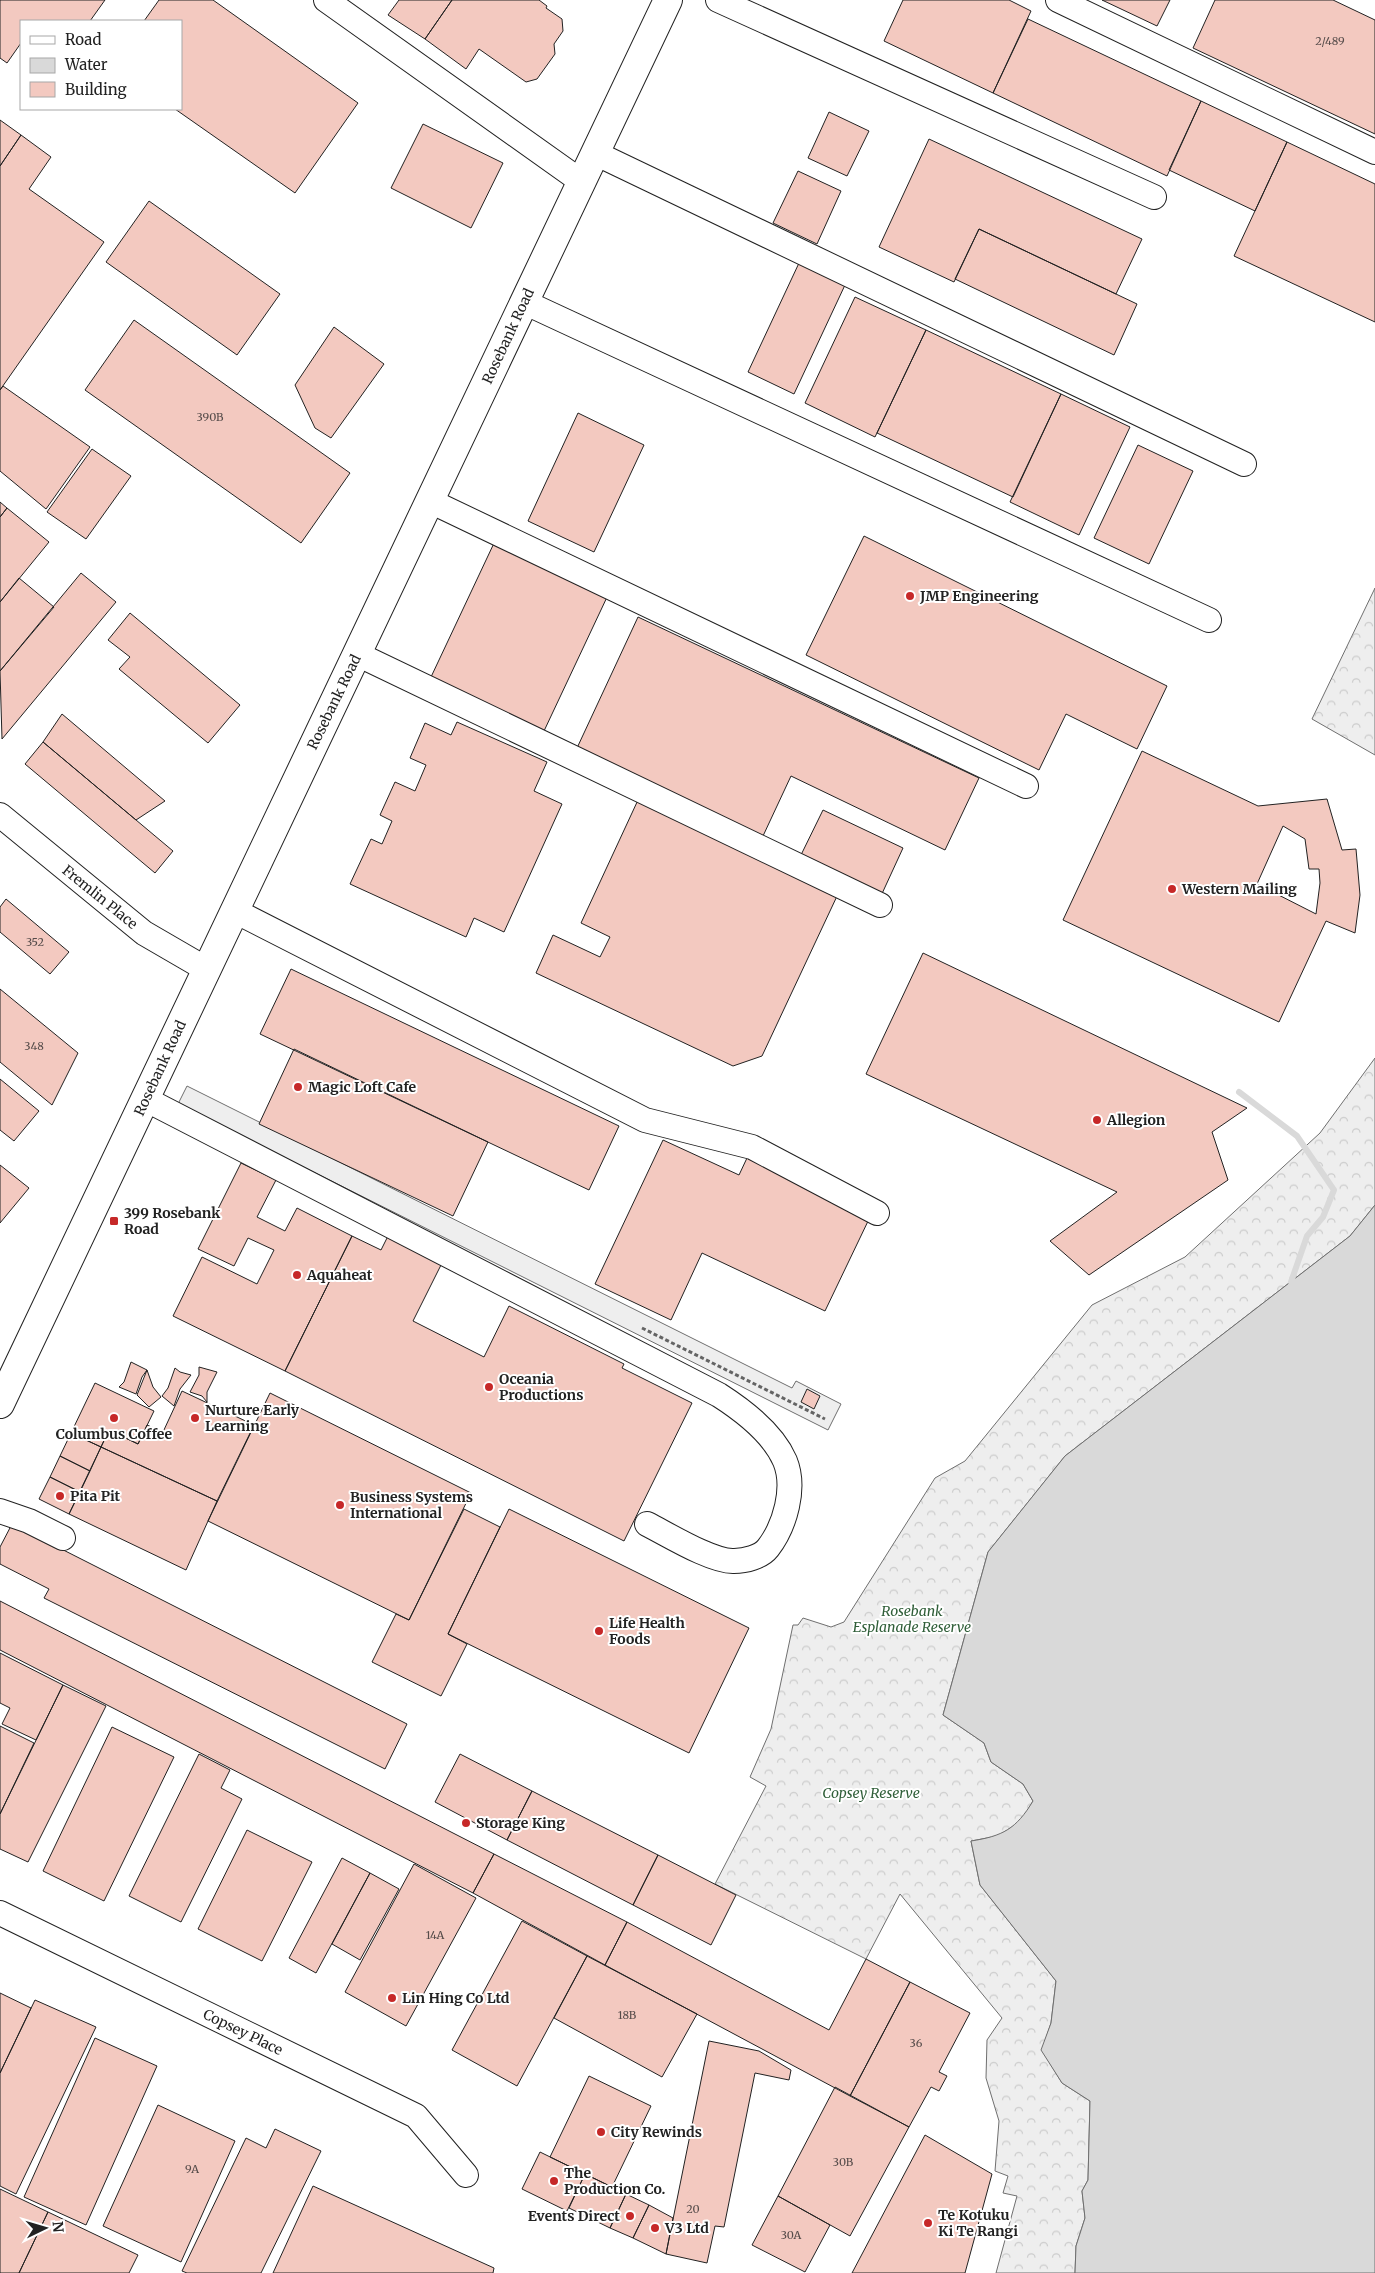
<svg xmlns="http://www.w3.org/2000/svg" width="1375" height="2273" viewBox="0 0 1375 2273" font-family="Merriweather,serif">
<style>
.grass{fill:#eee;stroke:#6f6f6f}
.forest{fill:url(#forest-crowns);stroke:#6f6f6f}
.water{fill:#d9d9d9;stroke:#6f6f6f}
.lines{fill:none;stroke-linecap:round;stroke-linejoin:round}
.stream{stroke:#d9d9d9;stroke-width:6}
.building{fill:#f3c9c0;stroke:#222;fill-rule:evenodd}
.minor-casing{stroke:#222;stroke-width:26}
.major-casing{stroke:#222;stroke-width:30}
.path{stroke:#646464;stroke-width:3;stroke-dasharray:4 2.5;stroke-linecap:butt}
.minor{stroke:#fff;stroke-width:24}
.major{stroke:#fff;stroke-width:28}
.poi-dot{fill:#c62828;stroke:#fff;stroke-width:2}
.labels{text-anchor:middle;stroke-width:4;stroke-linejoin:round;paint-order:stroke}
.number-label{font-size:11px;fill:#564c4a}
.street-label{font-size:14px;fill:#222;stroke:#fff}
.poi-label{font-size:14px;font-weight:bold;fill:#222;stroke:#fff;text-anchor:start}
.park-label{font-size:14px;font-style:italic;fill:#2f5e38;stroke:#fff}
</style>
<defs>
<pattern id="forest-crowns" width="20" height="18" patternUnits="userSpaceOnUse" patternTransform="scale(1.25)"><rect width="20" height="18" fill="#eee"/><path d="M2 6a3 3 0 1 1 6 0M12 15a3 3 0 1 1 6 0" fill="none" stroke="#ccc"/></pattern>
</defs>
<rect width="100%" height="100%" fill="#fff"/>
<path class="grass" d="M187,1086l605,302 4,-7 45,23 -13,26 -650,-326z"/>
<path class="forest" d="M1375,588v167l-63,-36z
M1375,1058v147l-25,31 -285,220 -77,96 -45,163 41,28 7,19 32,22 10,17 -12,20 -23,15 -27,5 9,44 76,96 -5,42 -9,27 20,33 28,18 -2,79 -6,11 3,27 -9,28 -1,27h-79l21,-77 -14,-3 5,-17 -13,-5 4,-50 -13,-43 1,-38 15,-22 -102,-124 -34,65 -151,-75 51,-98 -16,-9 21,-48 22,-104h5l5,-7 28,9 13,-5 91,-144 30,-17 127,-156 93,-48 135,-124z"/>
<path class="water" d="M1375,1205v1068h-300l1,-27 9,-28 -3,-27 6,-11 2,-79 -28,-18 -21,-33 10,-27 5,-42 -76,-96 -9,-44c32,-5 45,-12 62,-40l-10,-17 -32,-22 -7,-19 -41,-28 45,-163 77,-96 285,-220z"/>
<g class="lines">
<path class="stream" d="M1239,1092l58,44 37,54 -11,27 -16,19 -16,46"/>
</g>
<path class="building" d="M0,0h105l-15,21h-69v22l-14,20 -7,-5z
M159,0h54l145,103 -63,90 -120,-84h6v-88h-37z
M399,0h53l-27,39 -37,-24z
M452,0h87l8,6 -1,2 16,11 1,12 -9,13 1,10 -18,25 -11,3 -47,-33 -13,20 -41,-30z
M903,0h106l22,11 -38,82 -109,-52z
M1102,0h68l-13,26z
M1215,0h118l42,20v114l-182,-86z
M1028,19l173,82 -34,75 -174,-83z
M1201,101l86,41 -32,69 -86,-41z
M829,112l40,19 -22,45 -39,-18z
M0,120l21,15 -21,31z
M423,124l80,39 -32,65 -80,-40z
M21,135l30,22 -22,32 75,53 -104,148v-224z
M929,139l213,100 -26,55 -137,-65 -25,53 -75,-35z
M1287,142l88,42v138l-141,-66z
M798,171l43,20 -24,53 -44,-21z
M149,201l131,93 -43,61 -131,-93z
M979,229l158,75 -23,51 -159,-76z
M799,263l46,22 -51,109 -46,-22z
M855,297l71,33 -51,107 -70,-34z
M134,320l216,153 -49,70 -216,-153z
M334,327l50,37 -53,74 -16,-10 -20,-43z
M926,330l135,64 -48,103 -136,-64z
M3,386l87,61 -44,62 -46,-38v-81z
M1061,394l69,33 -51,108 -69,-33z
M578,413l66,32 -50,107 -66,-31z
M1138,445l55,26 -44,93 -55,-26z
M92,449l39,27 -45,63 -39,-27z
M0,502l7,6 -7,9z
M7,508l42,34 -49,60v-85z
M864,536l303,150 -30,63 -71,-35 -27,56 -233,-115z
M495,541l113,54 -64,136 -113,-54z
M81,573l35,29 -114,137 -2,-68z
M19,578l35,29 -54,64v-69z
M130,613l110,92 -32,38 -89,-74 11,-12 -22,-17z
M638,617l341,161 -34,72 -154,-74 -28,60 -186,-88z
M62,714l103,87 -29,19 -93,-78z
M457,722l90,40 -13,29 28,13 -58,128 -30,-14 -8,19 -116,-53 21,-45 11,5 10,-23 -12,-6 15,-33 20,9 11,-26 -16,-7 15,-35 26,12z
M43,742l130,109 -18,22 -130,-109z
M1142,751l116,55 69,-7 15,51 14,-1 4,46 -5,38 -29,-12 -47,101 -216,-102zM1283,826l22,13 4,30h10l1,14 -4,31 -59,-30z
M638,800l200,94 -76,162 -29,10 -197,-93 17,-38 47,22 10,-20 -29,-14z
M823,810l80,38 -23,50 -81,-39z
M6,899l63,53 -19,22 -50,-42v-25z
M923,953l324,155 -35,24 16,48 -139,95 -39,-34 67,-49 -251,-118z
M291,969l328,157 -30,64 -329,-156z
M0,989l78,64 -26,52 -52,-43z
M294,1049l194,93 -35,74 -194,-92z
M0,1079l39,32 -25,30 -14,-11z
M663,1140l76,35 8,-17 123,59 -45,94 -123,-58 -31,67 -76,-36z
M241,1163l35,17 -19,37 28,14 12,-23 55,28 -67,135 -112,-55 29,-59 55,27 17,-34 -26,-12 -14,28 -36,-17z
M0,1165l29,23 -29,35z
M389,1234l54,27 -30,60 71,36 25,-51 115,58 -2,4 70,35 -68,138 -339,-170 67,-135 29,14z
M131,1362l16,8 -5,7 -6,17 -17,-7 5,-5z
M199,1367l18,5 -10,20v10l-5,-6 -12,-4 9,-17z
M175,1368l5,4 11,3 -11,14 -6,17 -12,-10 6,-8z
M147,1370l6,17 8,10 -12,10 -12,-12z
M95,1383l59,28 -16,33 -29,-14 -8,17 -30,-14z
M807,1389l13,7 -6,13 -13,-7z
M182,1391l72,34 -37,76 -116,-54 8,-17 29,14 9,-19 16,7z
M270,1393l201,100 -62,127 -201,-99z
M71,1433l30,14 -11,24 -30,-15z
M101,1447l116,54 -31,69 -117,-56z
M60,1456l30,15 -10,21 -30,-15z
M50,1477l30,15 -11,22 -30,-15z
M464,1509l36,18 -52,107 19,10 -26,52 -69,-34 24,-48 13,6z
M509,1509l240,119 -60,125 -241,-119z
M12,1524l395,200 -22,45 -341,-171 5,-9 -49,-25v-17z
M0,1601l494,253 -21,39 -473,-243z
M0,1653l63,32 -27,55 -34,-16 8,-16 -10,-5z
M63,1685l43,21 -78,156 -28,-13v-35z
M0,1726l34,17 -34,71z
M112,1727l62,30 -70,144 -61,-30z
M199,1754l31,16 -9,18 21,11 -61,123 -52,-26z
M460,1754l72,37 -25,49 -72,-38z
M532,1791l126,64 -25,50 -126,-65z
M247,1830l65,32 -50,99 -64,-32z
M494,1854l133,68 -22,43 -132,-72z
M658,1855l78,40 -25,50 -78,-40z
M342,1858l28,15 -54,100 -27,-15z
M414,1864l62,34 -70,128 -61,-34z
M370,1873l29,16 -39,71 -28,-16z
M522,1921l65,35 -70,130 -65,-36z
M627,1922l202,108 37,-71 44,23 -60,114 -245,-131z
M587,1956l110,58 -35,63 -108,-59z
M910,1982l60,31 -31,59 8,4 -8,15 -8,-4 -22,40 -59,-31z
M0,1993l31,15 -31,65z
M35,2000l61,27 -80,167 -16,-8v-113z
M95,2038l62,28 -71,159 -62,-28z
M709,2041l50,10 32,19 -2,10 -34,-7 -31,154 -9,-1 -8,37 -41,-9z
M589,2076l62,30 -39,81 -62,-30z
M835,2087l74,40 -59,109 -72,-40z
M158,2105l77,36 -54,121 -78,-36z
M275,2129l46,22 -60,122h-74l-5,-2 64,-133 20,10z
M925,2135l67,39 -27,99h-113z
M540,2152l45,22 -18,37 -45,-22z
M585,2174l41,20 -16,34 -41,-20z
M313,2186l181,82 -1,5h-220z
M0,2189l48,23 -29,61h-19z
M626,2194l23,11 -16,33 -23,-10z
M778,2196l52,29 -25,47 -53,-27z
M649,2205l24,13 -7,36 -33,-16z
M48,2212l90,43 -9,18h-110z"/>
<g class="lines">
<g class="minor-casing">
<path id="minor" d="M326,0l256,182
M718,0l436,197
M1058,0l317,152
M595,153l649,311
M524,302l685,318
M430,501l596,285
M357,654l523,251
M0,815l144,118 62,36
M235,911l410,209 107,27 125,66
M145,1099l574,296c25,16 54,38 66,66 11,27 0,65 -17,87 -7,9 -23,13 -34,13 -22,1 -67,-27 -87,-37
M0,1511l29,10 34,17
M0,1913l416,203 50,59"/>
</g>
<g class="major-casing">
<path id="major" d="M0,1404l668,-1404"/>
</g>
<path class="path" d="M642,1328l183,91"/>
<use href="#minor" class="minor"/>
<use href="#major" class="major"/>
</g>
<g class="poi-dot">
<circle cx="910" cy="596" r="5"/>
<circle cx="1172" cy="889" r="5"/>
<circle cx="298" cy="1087" r="5"/>
<circle cx="1097" cy="1120" r="5"/>
<rect x="109" y="1216" width="10" height="10" rx="2.5"/>
<circle cx="297" cy="1275" r="5"/>
<circle cx="489" cy="1387" r="5"/>
<circle cx="114" cy="1418" r="5"/>
<circle cx="195" cy="1418" r="5"/>
<circle cx="60" cy="1496" r="5"/>
<circle cx="340" cy="1505" r="5"/>
<circle cx="599" cy="1631" r="5"/>
<circle cx="466" cy="1823" r="5"/>
<circle cx="392" cy="1998" r="5"/>
<circle cx="601" cy="2132" r="5"/>
<circle cx="554" cy="2181" r="5"/>
<circle cx="630" cy="2216" r="5"/>
<circle cx="928" cy="2223" r="5"/>
<circle cx="655" cy="2228" r="5"/>
</g>
<g class="labels">
<g class="number-label">
<text x="1330" y="45">2/489</text>
<text x="210" y="421">390B</text>
<text x="35" y="946">352</text>
<text x="34" y="1050">348</text>
<text x="435" y="1939">14A</text>
<text x="627" y="2019">18B</text>
<text x="916" y="2047">36</text>
<text x="843" y="2166">30B</text>
<text x="192" y="2173">9A</text>
<text x="693" y="2213">20</text>
<text x="791" y="2239">30A</text>
</g>
<g class="street-label">
<text transform="translate(508 336) rotate(-65)" y="5">Rosebank Road</text>
<text transform="translate(334 702) rotate(-64)" y="5">Rosebank Road</text>
<text transform="translate(100 897) rotate(39)" y="5">Fremlin Place</text>
<text transform="translate(160 1068) rotate(-65)" y="5">Rosebank Road</text>
<text transform="translate(243 2032) rotate(26)" y="5">Copsey Place</text>
</g>
<g class="poi-label">
<text x="920" y="601">JMP Engineering</text>
<text x="1182" y="894">Western Mailing</text>
<text x="308" y="1092">Magic Loft Cafe</text>
<text x="1107" y="1125">Allegion</text>
<text x="124" y="1218">399 Rosebank<tspan x="124" dy="16">Road</tspan></text>
<text x="307" y="1280">Aquaheat</text>
<text x="499" y="1384">Oceania<tspan x="499" dy="16">Productions</tspan></text>
<text x="205" y="1415">Nurture Early<tspan x="205" dy="16">Learning</tspan></text>
<text x="114" y="1439" text-anchor="middle">Columbus Coffee</text>
<text x="70" y="1501">Pita Pit</text>
<text x="350" y="1502">Business Systems<tspan x="350" dy="16">International</tspan></text>
<text x="609" y="1628">Life Health<tspan x="609" dy="16">Foods</tspan></text>
<text x="476" y="1828">Storage King</text>
<text x="402" y="2003">Lin Hing Co Ltd</text>
<text x="611" y="2137">City Rewinds</text>
<text x="564" y="2178">The<tspan x="564" dy="16">Production Co.</tspan></text>
<text x="938" y="2220">Te Kotuku<tspan x="938" dy="16">Ki Te Rangi</tspan></text>
<text x="620" y="2221" text-anchor="end">Events Direct</text>
<text x="665" y="2233">V3 Ltd</text>
</g>
<g class="park-label">
<text x="912" y="1616">Rosebank<tspan x="912" dy="16">Esplanade Reserve</tspan></text>
<text x="871" y="1798">Copsey Reserve</text>
</g>
</g>
<rect x="20" y="20" width="162" height="90" fill="#ffffff" stroke="#a7a7a7"/>
<rect x="30" y="36" width="25" height="8" fill="#ffffff" stroke="#a7a7a7"/>
<text x="65" y="45" font-size="15" fill="#222222">Road</text>
<rect x="30" y="58" width="25" height="15" fill="#d9d9d9" stroke="#a7a7a7"/>
<text x="65" y="70" font-size="15" fill="#222222">Water</text>
<rect x="30" y="82" width="25" height="15" fill="#f3c9c0" stroke="#a7a7a7"/>
<text x="65" y="95" font-size="15" fill="#222222">Building</text>
<g transform="translate(45 2228) rotate(85)" stroke="#ffffff" stroke-width="4" paint-order="stroke">
<path d="M0-4L9 19L0 12L-9 19Z" fill="#222222"/>
<text y="-8" font-size="14" font-weight="bold" text-anchor="middle" fill="#222222">N</text>
</g>
</svg>
